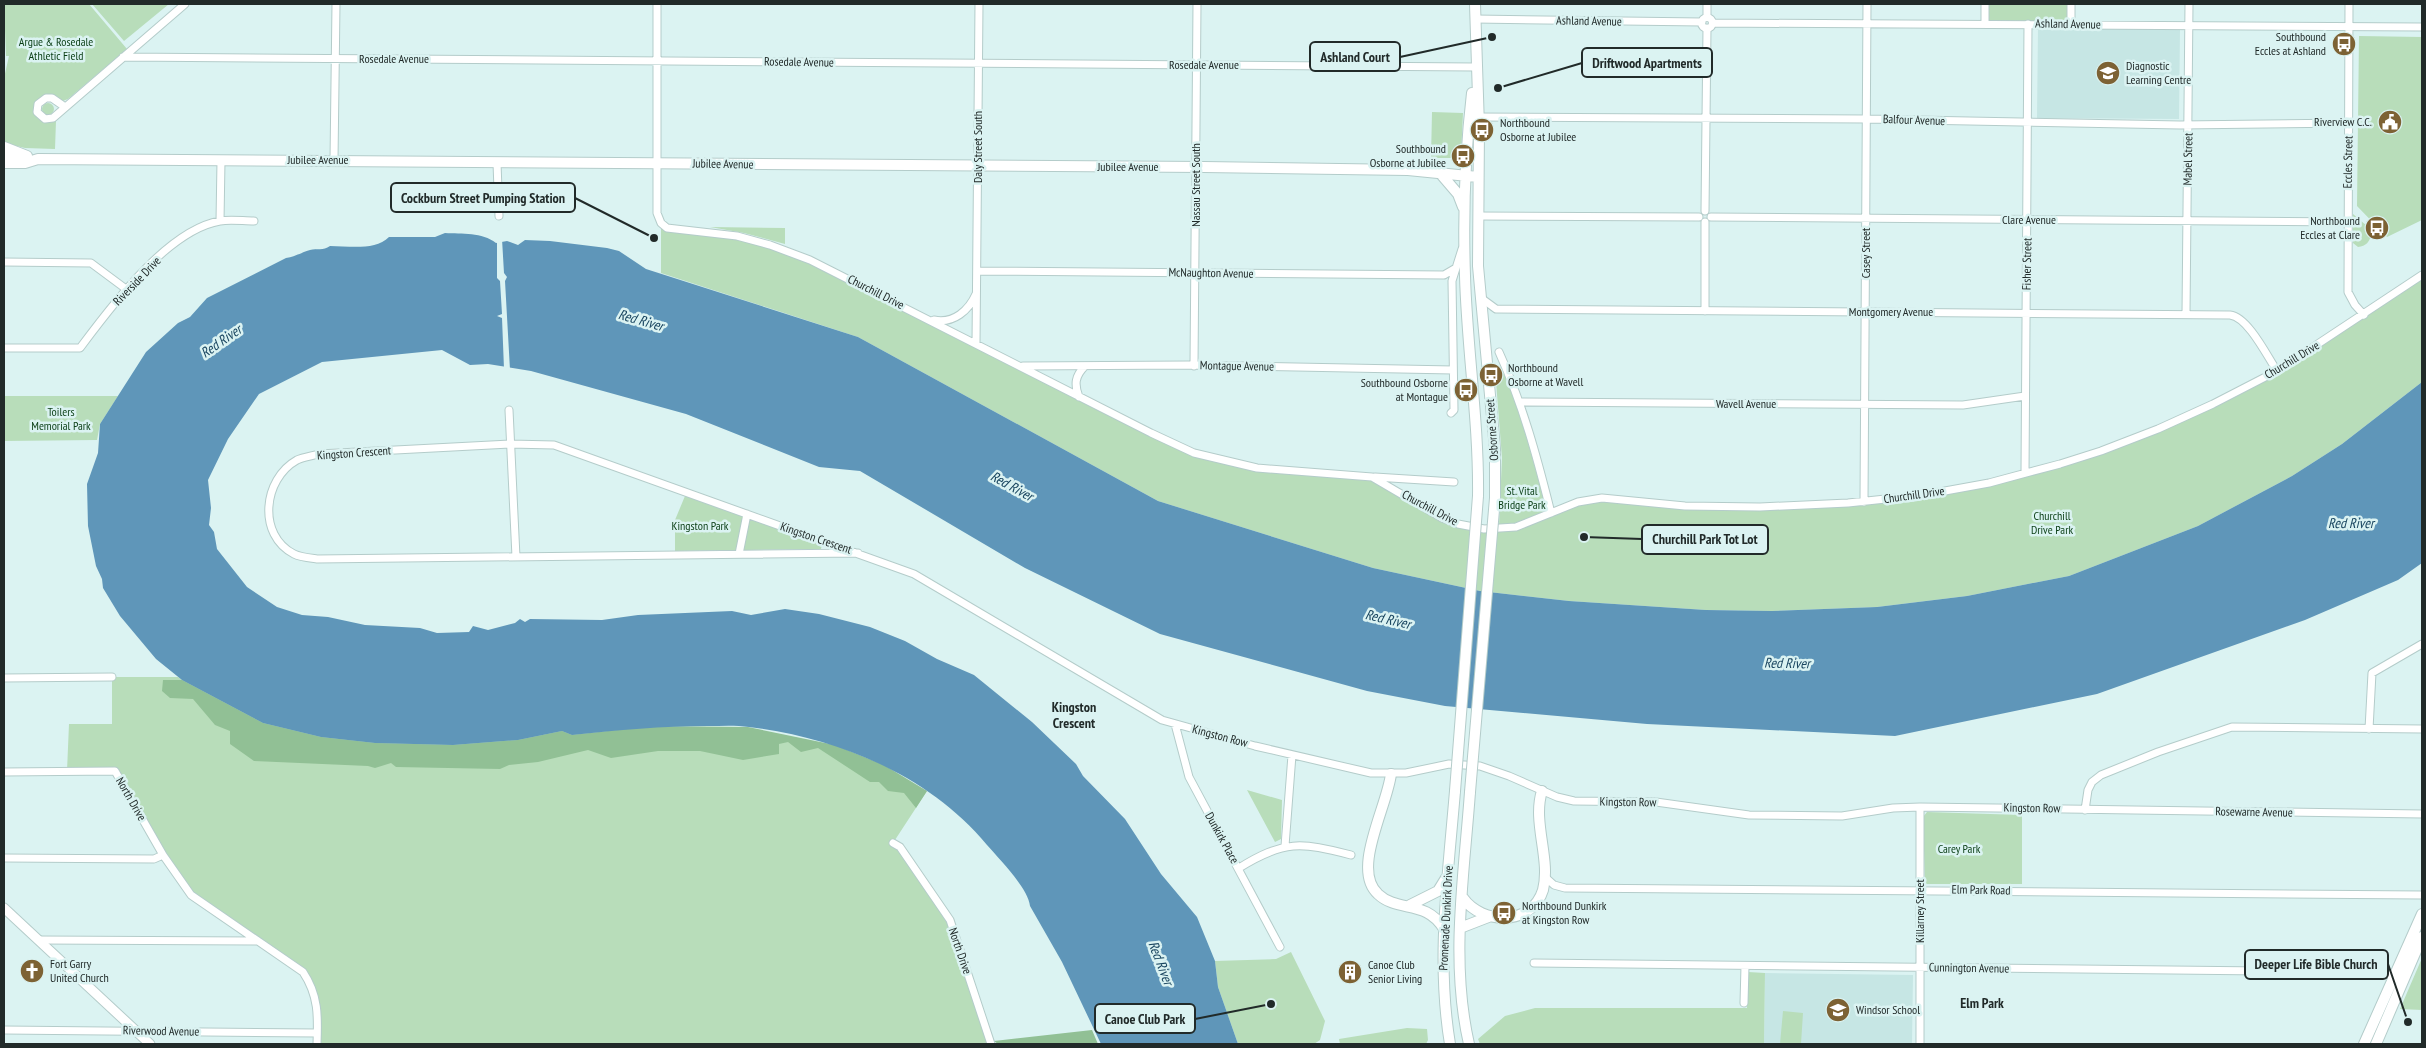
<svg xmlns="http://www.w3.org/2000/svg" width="2426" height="1048" viewBox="0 0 2426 1048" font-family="'PT Sans Narrow',sans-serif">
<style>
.built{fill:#c6e6e4}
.green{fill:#b8ddba}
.forest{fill:#91c095}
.water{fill:#5f96b9}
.pier{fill:#dbf3f2}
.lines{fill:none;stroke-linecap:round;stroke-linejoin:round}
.minor-casing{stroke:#b4ccca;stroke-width:9}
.tertiary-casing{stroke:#b4ccca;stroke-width:11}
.secondary-casing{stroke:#b4ccca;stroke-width:12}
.primary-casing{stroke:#b4ccca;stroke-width:12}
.minor{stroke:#fff;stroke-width:7}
.tertiary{stroke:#fff;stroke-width:9}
.secondary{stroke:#fff;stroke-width:10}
.primary{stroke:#fff;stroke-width:10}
.secondary-bridge-casing{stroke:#b4ccca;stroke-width:12;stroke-linecap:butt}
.secondary-bridge{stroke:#fff;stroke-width:10}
.labels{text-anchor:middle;stroke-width:5;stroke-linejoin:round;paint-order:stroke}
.street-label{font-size:12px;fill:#212a29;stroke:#dbf3f2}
.poi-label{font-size:12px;fill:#212a29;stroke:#dbf3f2;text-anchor:start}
.park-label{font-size:12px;fill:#0a3e15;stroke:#dbf3f2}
.water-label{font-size:14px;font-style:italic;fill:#1a4660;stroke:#dbf3f2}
.neighbourhood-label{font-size:14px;font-weight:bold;fill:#212a29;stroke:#dbf3f2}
.leader{fill:none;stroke:#212a29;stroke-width:2}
.callout-dot{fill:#212a29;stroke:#dbf3f2;stroke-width:2}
.callout{fill:#dbf3f2;stroke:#212a29;stroke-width:2}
.callout-label{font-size:14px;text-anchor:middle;font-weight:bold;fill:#212a29}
</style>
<rect width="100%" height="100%" fill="#dbf3f2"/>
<path class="built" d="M2038,28l142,1 -1,90 -142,-1z
M1765,973l148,2 -1,69h-148z"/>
<path class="green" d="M4,4h85l38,45 -59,50 -5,2 -16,-6 -10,5c-5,10 -2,18 8,23l11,-2 -1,28 -30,-1 -21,-5v-65l5,-22h-3z
M92,4h77l-45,37z
M1989,4h79v17h-80z
M2359,36l63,1v183l-35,17 -30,-31z
M42 109a6 6 0 1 1 12 0a6 6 0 1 1-12 0Z
M1432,112l31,1 -2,42 -5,3h-25z
M2353,214l14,12 4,8c-1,8 -5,12 -13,13l-5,-4z
M661,223l6,5 41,4 81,19 362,182 74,28 147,16 70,41 58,11 102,-31 83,8 163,-3 109,-14 144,-38 138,-60 183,-116v107l-80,62 -50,32 -94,50 -129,50 -102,20 -90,11 -105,4 -66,-1 -137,-9 -89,-10 -107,-23 -215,-67 -300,-164 -197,-64z
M710,227l75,1v16l-41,-11z
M1501,367c21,47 32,94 46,144l-32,12 -16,3 3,-68 -7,-89z
M4,396h114l-18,28 -3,16 -93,1z
M685,496l137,48 -1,5 -146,2v-31z
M112,677h66l4,3 653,65 92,46 -34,52 57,77 41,124h-674l1,-36 -10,-28 -117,-85 -75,-124h-49l2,-47h43z
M1247,790l35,10 -1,39 -6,3z
M1927,812l95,3v69h-97l-2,-67z
M1291,952l34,69 -5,19 -6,4h-76l-20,-57 -3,-26 61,-2z
M2422,958v52l-22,-1z
M1748,972l17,1 -1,71h-284l-2,-5 27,-23 30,-8h212z
M1783,1011l20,2 -2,31h-21z
M1407,1028l20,1 1,11 -2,4h-86l-1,-5z"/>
<path class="forest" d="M163,680h19l81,43 58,14 54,6 78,2 65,-5 44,-9 10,4 81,-9 95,1 87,18 49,20 43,26 -11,17 -12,-15 -16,-2 -9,-9h-9l-52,-34 -17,4 -13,-10 -9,2v10l-36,6 -43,-9h-42l-47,7 -23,-8 -50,12 -29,3 -9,4 -104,-2 -5,-4 -16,5 -7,-2 -114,-5 -24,-17v-13l-15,-6 -22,-26 -23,-1 -8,-7z
M1092,1030l6,14h-100l-4,-3z"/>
<path class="water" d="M445,233c17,1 37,-1 51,10l11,-2 11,4 7,-5 25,1 57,7 12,3 27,18 212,68 300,164 215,67 107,23 89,10 137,9 66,1 105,-4 90,-11 102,-20 129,-50 94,-50 50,-32 80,-62v181l-24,17 -93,40 -208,74 -202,42 -248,-12 -202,-18 -78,-15 -207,-57 -135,-66 -165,-97 -41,-4 -133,-53 -155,-43 -43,-7 -18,1 -28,-15 -120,12 -63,32 -31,45 -20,41 3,28 -2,17 5,7 3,17 30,38 30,20 25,8 26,2 37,8 55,3 17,5 32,-1 4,-6 15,4 27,-7 5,-4 5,3 5,-3 72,1 36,-5 94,-4 19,4 34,-6 34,5 51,13 35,14 32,18 37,16 58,47 44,42 7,12 42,43 36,55 36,43 18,44 3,26 20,57h-137l-39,-82 -32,-56c-2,-18 -30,-46 -43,-61 -58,-70 -149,-107 -238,-118 -13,-2 -28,-1 -41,-1 -46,0 -90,4 -136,9l-10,-4 -44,9 -65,5 -78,-2 -54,-6 -58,-14 -81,-43 -26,-21 -36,-43 -17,-28 -1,-9 -6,-13 -8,-40 -1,-42 11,-31 2,-29 46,-72 32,-29 12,-6 17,-19 79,-40c11,-2 14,-5 24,-8 7,-2 13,1 20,-4 19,0 45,5 59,-9h46z"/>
<path class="pier" d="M502,239l2,34 3,4 -2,4 5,89 -6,-1 -2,-51 -5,-2 5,-2 -2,-33 -3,-3v-38z"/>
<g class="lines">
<g class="minor-casing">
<path id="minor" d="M657,4v209l4,10 6,5 70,8 33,9 40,15 341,173 43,20 63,15 115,9 70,41 16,6 26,5 32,-2 62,-25 24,-4 83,8 75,1 88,-4 75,-8 66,-12 71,-19 41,-13 57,-22 55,-25 64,-33 145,-96
M1707,4v13
M2349,4l-1,288 7,13 9,10
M1701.5 23a5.5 5.5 0 1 1 11 0a5.5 5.5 0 1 1-11 0Z
M1475,19l227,3
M1713,23l709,4
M1985,24v-20
M2071,24v-20
M123,57l1352,10
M65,107l-13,-9h-6l-8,6 -1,8 8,7 8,-1 132,-114
M1478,117l388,2 314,6 169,-2
M334,160l2,-156
M497,163l2,53
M1705,211l2,-183
M1478,216l221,1
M1711,217l636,5
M220,221l1,-60
M4,262l87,1 35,26
M978,271l466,4 12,-7
M1481,298l15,11 734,6c18,2 37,41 47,56
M1705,311v-89
M2186,314l3,-310
M934,320c20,4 35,-10 42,-26
M976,344l3,-340
M4,348h76c30,-40 87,-118 140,-127 10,-2 23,0 34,0
M1499,352c24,53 38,105 52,161
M1023,366l165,-1 265,5
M1194,366l3,-362
M1079,397c-5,-13 -4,-21 6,-31
M1521,402l442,3 62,-9
M509,410l7,147
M1451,413l3,-3 -2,-129 10,-32
M2025,473l3,-449
M1375,477l79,5
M1864,502l3,-498
M858,553l-541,6c-7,-1 -17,-2 -23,-5 -37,-19 -31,-75 3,-94 6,-3 15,-4 22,-6l191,-10 44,1 360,129 248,146 93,26 116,27h35l43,-9 31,2 29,10 48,21 17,4 82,1 93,13 93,1 51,-8 27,-1 502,7
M739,554l8,-40
M4,678l108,-1
M1175,724l14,53 91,170
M2369,729l3,-56 50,-29
M4,772l111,-1 48,84 28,40 112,77c16,24 15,45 14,72
M2085,810l3,-20 4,-8 9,-7 57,-23 74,-25 190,2
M893,843l7,4 50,73 41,124
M1285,846l7,-91
M4,858l150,1 9,-4
M1239,868c45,-28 62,-26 112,-13
M1544,876l10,9 11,3 857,7
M38,940l220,1
M1534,963l815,9 38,2 11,4
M1744,1003l1,-37
M4,1030l313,3
M1920,1044v-237"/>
</g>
<g class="tertiary-casing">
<path id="tertiary" d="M4,908l146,136"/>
</g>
<g class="secondary-casing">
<path id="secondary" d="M1475,4l4,123 -1,139 17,183v49
M1472,93c-7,60 -9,123 -7,183 2,74 14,146 13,220
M4,155h19
M4,163h21l13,-4 1166,8 204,3 70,7
M1440,173l18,21 5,13
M1391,774c-4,33 -40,96 -13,120 20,19 48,5 66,35
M1463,898c19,27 69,28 80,-8 8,-31 -11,-68 -1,-99
M1410,905l28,-14 8,-13
M1460,928l31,-12
M1450,1044c-14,-84 -2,-168 5,-253
M1469,1044c-19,-83 -5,-168 1,-252
M2364,1044l58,-130
M2376,1044l46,-107"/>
</g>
<g class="primary-casing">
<path id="primary" d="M4,147l23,9"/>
</g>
<use href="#minor" class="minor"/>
<use href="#tertiary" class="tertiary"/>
<use href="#secondary" class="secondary"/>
<use href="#primary" class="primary"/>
<g class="secondary-bridge-casing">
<path id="secondary-bridge" d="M1455,791l23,-295
M1470,792l25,-294"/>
</g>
<use href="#secondary-bridge" class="secondary-bridge"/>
</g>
<defs>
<g id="bus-disc" transform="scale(1.25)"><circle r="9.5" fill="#7d6234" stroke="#dbf3f2"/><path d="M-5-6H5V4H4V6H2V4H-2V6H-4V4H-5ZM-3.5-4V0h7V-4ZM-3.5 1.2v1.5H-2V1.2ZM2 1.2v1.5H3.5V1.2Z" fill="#fff"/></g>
<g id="school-disc" transform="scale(1.25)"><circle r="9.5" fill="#7d6234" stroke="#dbf3f2"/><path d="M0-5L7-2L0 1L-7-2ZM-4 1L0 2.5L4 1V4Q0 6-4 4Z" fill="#fff"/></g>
<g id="civic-disc" transform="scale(1.25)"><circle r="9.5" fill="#7d6234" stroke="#dbf3f2"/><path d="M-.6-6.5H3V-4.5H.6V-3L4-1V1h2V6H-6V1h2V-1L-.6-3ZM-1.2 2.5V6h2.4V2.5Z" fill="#fff"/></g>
<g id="church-disc" transform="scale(1.25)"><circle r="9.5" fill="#7d6234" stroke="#dbf3f2"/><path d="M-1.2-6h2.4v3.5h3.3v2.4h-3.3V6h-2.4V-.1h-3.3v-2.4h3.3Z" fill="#fff"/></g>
<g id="building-disc" transform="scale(1.25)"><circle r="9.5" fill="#7d6234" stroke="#dbf3f2"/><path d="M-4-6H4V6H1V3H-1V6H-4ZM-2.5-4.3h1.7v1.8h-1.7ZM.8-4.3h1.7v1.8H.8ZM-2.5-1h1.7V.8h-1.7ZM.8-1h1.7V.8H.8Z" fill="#fff"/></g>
</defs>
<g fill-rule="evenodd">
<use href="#bus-disc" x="2344" y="44"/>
<use href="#school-disc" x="2108" y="73"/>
<use href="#civic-disc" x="2390" y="122"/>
<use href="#bus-disc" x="1482" y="130"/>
<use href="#bus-disc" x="1463" y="156"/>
<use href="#bus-disc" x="2377" y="228"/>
<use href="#bus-disc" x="1491" y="375"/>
<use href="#bus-disc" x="1466" y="390"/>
<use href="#bus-disc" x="1504" y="913"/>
<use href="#church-disc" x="32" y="971"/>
<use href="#building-disc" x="1350" y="972"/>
<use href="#school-disc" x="1838" y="1010"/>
</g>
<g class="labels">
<g class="street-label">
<text transform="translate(1589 21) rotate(1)" y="4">Ashland Avenue</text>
<text transform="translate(2068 24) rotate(1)" y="4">Ashland Avenue</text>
<text x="394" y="63">Rosedale Avenue</text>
<text transform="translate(799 62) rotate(1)" y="4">Rosedale Avenue</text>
<text x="1204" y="69">Rosedale Avenue</text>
<text transform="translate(1914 120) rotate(2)" y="4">Balfour Avenue</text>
<text transform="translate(978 147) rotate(-90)" y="4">Daly Street South</text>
<text transform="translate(2188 159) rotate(-89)" y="4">Mabel Street</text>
<text x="318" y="164">Jubilee Avenue</text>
<text transform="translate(2348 162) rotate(-89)" y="4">Eccles Street</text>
<text transform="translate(723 164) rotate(1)" y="4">Jubilee Avenue</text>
<text x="1128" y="171">Jubilee Avenue</text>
<text transform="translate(1196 185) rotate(-90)" y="4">Nassau Street South</text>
<text x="2029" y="224">Clare Avenue</text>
<text transform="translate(1866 253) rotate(-90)" y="4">Casey Street</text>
<text transform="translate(2027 264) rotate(-89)" y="4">Fisher Street</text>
<text transform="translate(1211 273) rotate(1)" y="4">McNaughton Avenue</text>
<text transform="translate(137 281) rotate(-46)" y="4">Riverside Drive</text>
<text transform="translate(876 292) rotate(27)" y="4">Churchill Drive</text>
<text x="1891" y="316">Montgomery Avenue</text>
<text transform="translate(2292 360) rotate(-31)" y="4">Churchill Drive</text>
<text transform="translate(1237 366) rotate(1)" y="4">Montague Avenue</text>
<text x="1746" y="408">Wavell Avenue</text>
<text transform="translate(1492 430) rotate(-94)" y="4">Osborne Street</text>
<text transform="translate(354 453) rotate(-4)" y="4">Kingston Crescent</text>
<text transform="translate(1914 495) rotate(-8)" y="4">Churchill Drive</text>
<text transform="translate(1430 508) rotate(28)" y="4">Churchill Drive</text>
<text transform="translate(816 538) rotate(19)" y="4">Kingston Crescent</text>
<text transform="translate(1220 736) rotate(15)" y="4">Kingston Row</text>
<text transform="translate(131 799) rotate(60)" y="4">North Drive</text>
<text transform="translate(1628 802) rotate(1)" y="4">Kingston Row</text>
<text transform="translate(2032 808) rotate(1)" y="4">Kingston Row</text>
<text transform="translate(2254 812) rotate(1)" y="4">Rosewarne Avenue</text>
<text transform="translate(1222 838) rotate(61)" y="4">Dunkirk Place</text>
<text transform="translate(1981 890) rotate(1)" y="4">Elm Park Road</text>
<text transform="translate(1920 911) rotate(-90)" y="4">Killarney Street</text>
<text transform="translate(1446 918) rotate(-87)" y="4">Promenade Dunkirk Drive</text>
<text transform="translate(960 951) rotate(71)" y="4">North Drive</text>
<text transform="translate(1969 968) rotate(1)" y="4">Cunnington Avenue</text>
<text transform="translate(161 1031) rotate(1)" y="4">Riverwood Avenue</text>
</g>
<g class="poi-label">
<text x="2326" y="41" text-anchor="end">Southbound<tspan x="2326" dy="14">Eccles at Ashland</tspan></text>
<text x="2126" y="70">Diagnostic<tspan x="2126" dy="14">Learning Centre</tspan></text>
<text x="2372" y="126" text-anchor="end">Riverview C.C.</text>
<text x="1500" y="127">Northbound<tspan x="1500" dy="14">Osborne at Jubilee</tspan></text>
<text x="1446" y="153" text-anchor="end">Southbound<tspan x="1446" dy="14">Osborne at Jubilee</tspan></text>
<text x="2360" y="225" text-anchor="end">Northbound<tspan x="2360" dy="14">Eccles at Clare</tspan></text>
<text x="1508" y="372">Northbound<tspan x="1508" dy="14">Osborne at Wavell</tspan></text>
<text x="1448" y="387" text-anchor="end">Southbound Osborne<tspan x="1448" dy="14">at Montague</tspan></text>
<text x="1522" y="910">Northbound Dunkirk<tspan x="1522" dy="14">at Kingston Row</tspan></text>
<text x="50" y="968">Fort Garry<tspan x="50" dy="14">United Church</tspan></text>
<text x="1368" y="969">Canoe Club<tspan x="1368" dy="14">Senior Living</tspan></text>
<text x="1856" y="1014">Windsor School</text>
</g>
<g class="park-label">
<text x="56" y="46">Argue &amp; Rosedale<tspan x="56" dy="14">Athletic Field</tspan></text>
<text x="61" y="416">Toilers<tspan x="61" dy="14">Memorial Park</tspan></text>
<text x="1522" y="495">St. Vital<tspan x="1522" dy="14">Bridge Park</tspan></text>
<text x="2052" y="520">Churchill<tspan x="2052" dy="14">Drive Park</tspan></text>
<text x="700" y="530">Kingston Park</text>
<text x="1959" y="853">Carey Park</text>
</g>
<g class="water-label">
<text transform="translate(641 320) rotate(16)" y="5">Red River</text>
<text transform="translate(221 341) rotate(-35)" y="5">Red River</text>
<text transform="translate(1012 486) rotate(29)" y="5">Red River</text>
<text x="2351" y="528">Red River</text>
<text transform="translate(1388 619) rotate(13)" y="5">Red River</text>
<text transform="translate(1787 663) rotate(1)" y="5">Red River</text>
<text transform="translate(1161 963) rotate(69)" y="5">Red River</text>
</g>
<g class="neighbourhood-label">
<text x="1074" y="712">Kingston<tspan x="1074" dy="16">Crescent</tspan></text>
<text x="1982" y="1008">Elm Park</text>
</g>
</g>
<path class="leader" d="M1492 37L1400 57M1498 88L1582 63M654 238L575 198M1584 537L1642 539M2408 1022L2388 964M1271 1004L1195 1019"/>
<g class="callout-dot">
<circle cx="1492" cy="37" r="5"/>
<circle cx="1498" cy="88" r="5"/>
<circle cx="654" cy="238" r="5"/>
<circle cx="1584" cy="537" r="5"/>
<circle cx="2408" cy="1022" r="5"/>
<circle cx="1271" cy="1004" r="5"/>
</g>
<g class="callout">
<rect x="1310" y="42" width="90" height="29" rx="5"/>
<rect x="1582" y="48" width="130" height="29" rx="5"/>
<rect x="391" y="183" width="184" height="29" rx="5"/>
<rect x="1642" y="525" width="126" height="29" rx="5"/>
<rect x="2245" y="950" width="143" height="29" rx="5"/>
<rect x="1095" y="1004" width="100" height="29" rx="5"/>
</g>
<g class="callout-label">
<text x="1355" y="62">Ashland Court</text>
<text x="1647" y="68">Driftwood Apartments</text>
<text x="483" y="203">Cockburn Street Pumping Station</text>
<text x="1705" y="544">Churchill Park Tot Lot</text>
<text x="2316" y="969">Deeper Life Bible Church</text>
<text x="1145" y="1024">Canoe Club Park</text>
</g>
<rect width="2426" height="1048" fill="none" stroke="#212a29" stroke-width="10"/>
</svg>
